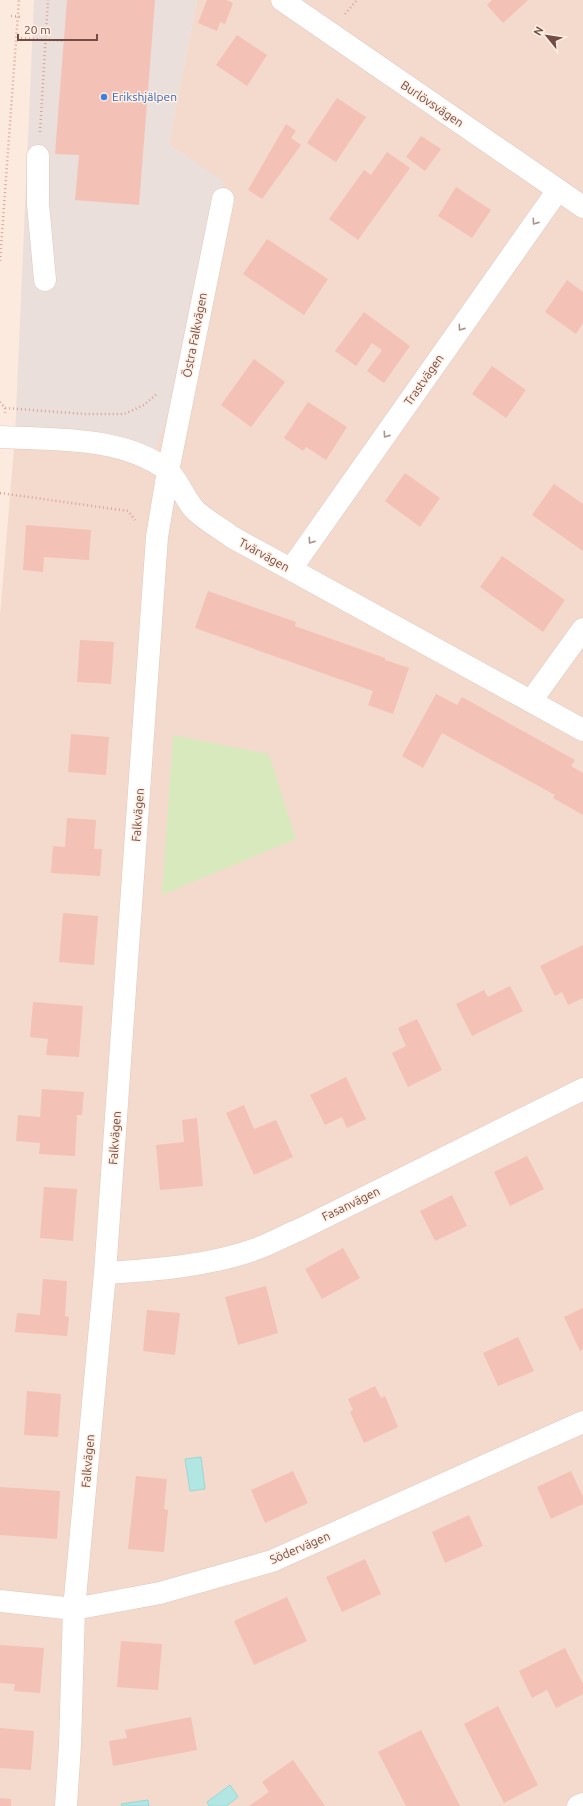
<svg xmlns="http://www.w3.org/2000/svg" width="583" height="1806" viewBox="0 0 583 1806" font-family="Ubuntu,sans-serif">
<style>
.residential{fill:#f4dacc}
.industrial{fill:#eadfda}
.green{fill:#d8eabd}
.water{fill:#b2e6e3;stroke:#98d8d5}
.building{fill:#f3c1b5}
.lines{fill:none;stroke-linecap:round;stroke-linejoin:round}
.minor-casing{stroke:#e2c7bd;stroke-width:23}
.path{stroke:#d7a499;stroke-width:2.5;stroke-dasharray:1 3;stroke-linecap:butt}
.minor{stroke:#fff;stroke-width:22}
.oneway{stroke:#aa9490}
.shop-dot{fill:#3f7fe0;stroke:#ffefe4;stroke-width:1.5}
.labels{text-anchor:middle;stroke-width:3;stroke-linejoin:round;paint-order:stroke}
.shop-label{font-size:12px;fill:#366cbe;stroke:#ffefe4;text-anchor:start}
.street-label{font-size:12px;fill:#724d46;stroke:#ffefe4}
</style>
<rect width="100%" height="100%" fill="#fdeade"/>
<path class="residential" d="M197,0h386v1806h-583v-1191l15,-179 154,-292z"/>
<path class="industrial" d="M34,0h163l-28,144 55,38 -37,189 -33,80 -139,-15z"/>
<path class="green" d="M173,735l96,19 27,85 -134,56z"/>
<path class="water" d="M201,1457l4,32 -15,2 -5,-32z
M230,1785l8,12 -12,9h-17l-2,-4z
M148,1800l1,6h-27l-1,-2z"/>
<path class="building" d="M67,0h88l-16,205 -64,-5 4,-45 -24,-1z
M207,0h19l7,3 -8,21 -5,-2 -3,9 -19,-8z
M492,0h36l-25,23 -16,-18z
M237,35l30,20 -20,31 -31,-21z
M337,98l29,19 -30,45 -29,-19z
M286,124l10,7 -5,7 10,7 -39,54 -14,-9z
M421,136l20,13 -16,22 -19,-14z
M387,152l23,16 -52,72 -29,-21 35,-49 7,5z
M456,187l35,23 -19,28 -34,-22z
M267,239l61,40 -24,36 -61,-41z
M567,280l16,12v31l-7,11 -31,-22z
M364,312l46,34 -26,37 -17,-12 15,-21 -10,-7 -16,23 -21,-15z
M254,359l31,23 -34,45 -30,-22z
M492,366l34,24 -20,28 -34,-24z
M308,402l39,25 -21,33 -20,-13 -3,4 -19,-13z
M405,473l35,25 -20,29 -35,-26z
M554,484l29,20v47l-51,-36z
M26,525l65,5 -2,30 -45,-3 -1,15 -20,-2z
M502,556l63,44 -22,32 -63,-45z
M208,591l88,31 -1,4 90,32v2l24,8 -16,46 -25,-9 5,-14 -178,-63z
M80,640l34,2 -3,42 -34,-2z
M436,694l21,11 5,-8 113,63 -4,6 12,7v42l-30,-17 2,-3 -113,-62 -19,35 -21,-12z
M71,734l38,3 -3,38 -38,-3z
M67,818l29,2 -2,29h8l-2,27 -49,-3 2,-27 12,1z
M63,913l35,3 -4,49 -35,-3z
M583,945v53l-15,7 -6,-13 -7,4 -15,-30z
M510,986l13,25 -51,25 -16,-32 28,-14 4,7z
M33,1002l50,4 -4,51 -33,-2 2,-16 -18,-2z
M417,1019l25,51 -34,17 -16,-34 14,-7 -8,-18z
M346,1077l20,42 -19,9 -5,-11 -17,8 -15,-30z
M42,1089l42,3 -2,23h-5l-2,41 -36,-2 1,-11 -24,-2 2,-26 22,2z
M244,1105l10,24 22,-9 17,37 -39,18 -28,-62z
M197,1118l6,68 -43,4 -4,-45 28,-3 -2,-22z
M527,1156l17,33 -34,17 -16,-34z
M44,1187l33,2 -4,52 -33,-3z
M452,1195l15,31 -32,15 -15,-30z
M343,1248l17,30 -38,21 -17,-30z
M43,1279l24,2 -2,35 4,1 -2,19 -52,-4 2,-19 23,2z
M266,1286l12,47 -40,12 -13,-48z
M583,1308v41l-3,2 -16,-34z
M147,1310l33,3 -5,42 -32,-4z
M518,1337l16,34 -36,15 -15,-33z
M375,1386l6,12 4,-2 13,31 -34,16 -14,-31 3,-2 -5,-11z
M27,1391l34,3 -3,43 -34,-2z
M293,1471l15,32 -43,20 -14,-33z
M571,1471l12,26v7l-32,15 -14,-32z
M136,1476l31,3 -3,30 4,1 -4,42 -36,-3z
M0,1487l60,4 -3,48 -57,-4z
M469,1515l14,31 -38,17 -13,-31z
M365,1559l16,35 -39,18 -16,-35z
M287,1597l20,44 -53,24 -20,-44z
M121,1641l41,3 -4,46 -41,-3z
M0,1645l44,3 -4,45 -26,-2 1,-7 -15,-1z
M565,1648l18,36v10l-27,14 -9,-18 -15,8 -13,-27z
M498,1706l40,79 -34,18 -40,-79z
M191,1717l6,33 -84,16 -4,-25 18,-3 -2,-8z
M0,1728l34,3 -3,39 -31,-2z
M421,1730l39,76h-54l-28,-54z
M293,1760l32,46h-76l20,-14 -7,-10z
M0,1798l11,1v7h-11z"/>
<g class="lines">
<g class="minor-casing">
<path id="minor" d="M282,0l301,207
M38,156v48l7,76
M0,437c54,3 122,-1 167,33 12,10 17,29 28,40 10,10 25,18 37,27l351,193
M291,569l267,-379
M531,701l52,-72
M105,1273c51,-3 103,-7 151,-24 16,-6 30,-14 45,-20l282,-140
M0,1601l74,8 86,-16 112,-32 311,-139
M66,1806l4,-61 4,-136 31,-336 52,-736 11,-66 55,-272
M578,1806l5,-2"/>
</g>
<path class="path" d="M345,14l12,-14
M11,16l12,1
M17,38l47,3
M40,132l8,-132
M0,261l19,-261
M0,402l5,6v5
M5,408l80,6h39l20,-9 14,-12
M0,493l128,18 7,9"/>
<use href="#minor" class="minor"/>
</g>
<defs><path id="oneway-chevron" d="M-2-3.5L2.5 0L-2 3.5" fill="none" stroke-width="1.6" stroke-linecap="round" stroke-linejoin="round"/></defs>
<g class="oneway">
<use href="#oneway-chevron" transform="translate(535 222) rotate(125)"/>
<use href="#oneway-chevron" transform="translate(461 328) rotate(125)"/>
<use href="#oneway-chevron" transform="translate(386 435) rotate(125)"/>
<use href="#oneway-chevron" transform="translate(311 541) rotate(125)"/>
</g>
<circle class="shop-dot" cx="104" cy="97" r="4"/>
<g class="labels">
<g class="shop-label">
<text x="112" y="101">Erikshjälpen</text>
</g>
<g class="street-label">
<text transform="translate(432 104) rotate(34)" y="4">Burlövsvägen</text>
<text transform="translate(195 335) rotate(-79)" y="4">Östra Falkvägen</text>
<text transform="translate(424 380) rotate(-55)" y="4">Trastvägen</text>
<text transform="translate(264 555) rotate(29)" y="4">Tvärvägen</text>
<text transform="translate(138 815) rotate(-86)" y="4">Falkvägen</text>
<text transform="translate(115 1138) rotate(-86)" y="4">Falkvägen</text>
<text transform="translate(351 1204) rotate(-26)" y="4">Fasanvägen</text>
<text transform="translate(88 1461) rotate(-85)" y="4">Falkvägen</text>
<text transform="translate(300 1548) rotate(-23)" y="4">Södervägen</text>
</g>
</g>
<g transform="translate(547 36) rotate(300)" stroke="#ffefe4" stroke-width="3" paint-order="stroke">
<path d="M0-3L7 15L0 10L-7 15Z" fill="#724d46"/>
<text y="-6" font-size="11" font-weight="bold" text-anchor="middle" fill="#724d46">N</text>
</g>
<path d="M18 34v6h79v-6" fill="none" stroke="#724d46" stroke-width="2"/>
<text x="24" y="34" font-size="12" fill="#724d46" stroke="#ffefe4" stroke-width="3" paint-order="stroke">20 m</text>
</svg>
